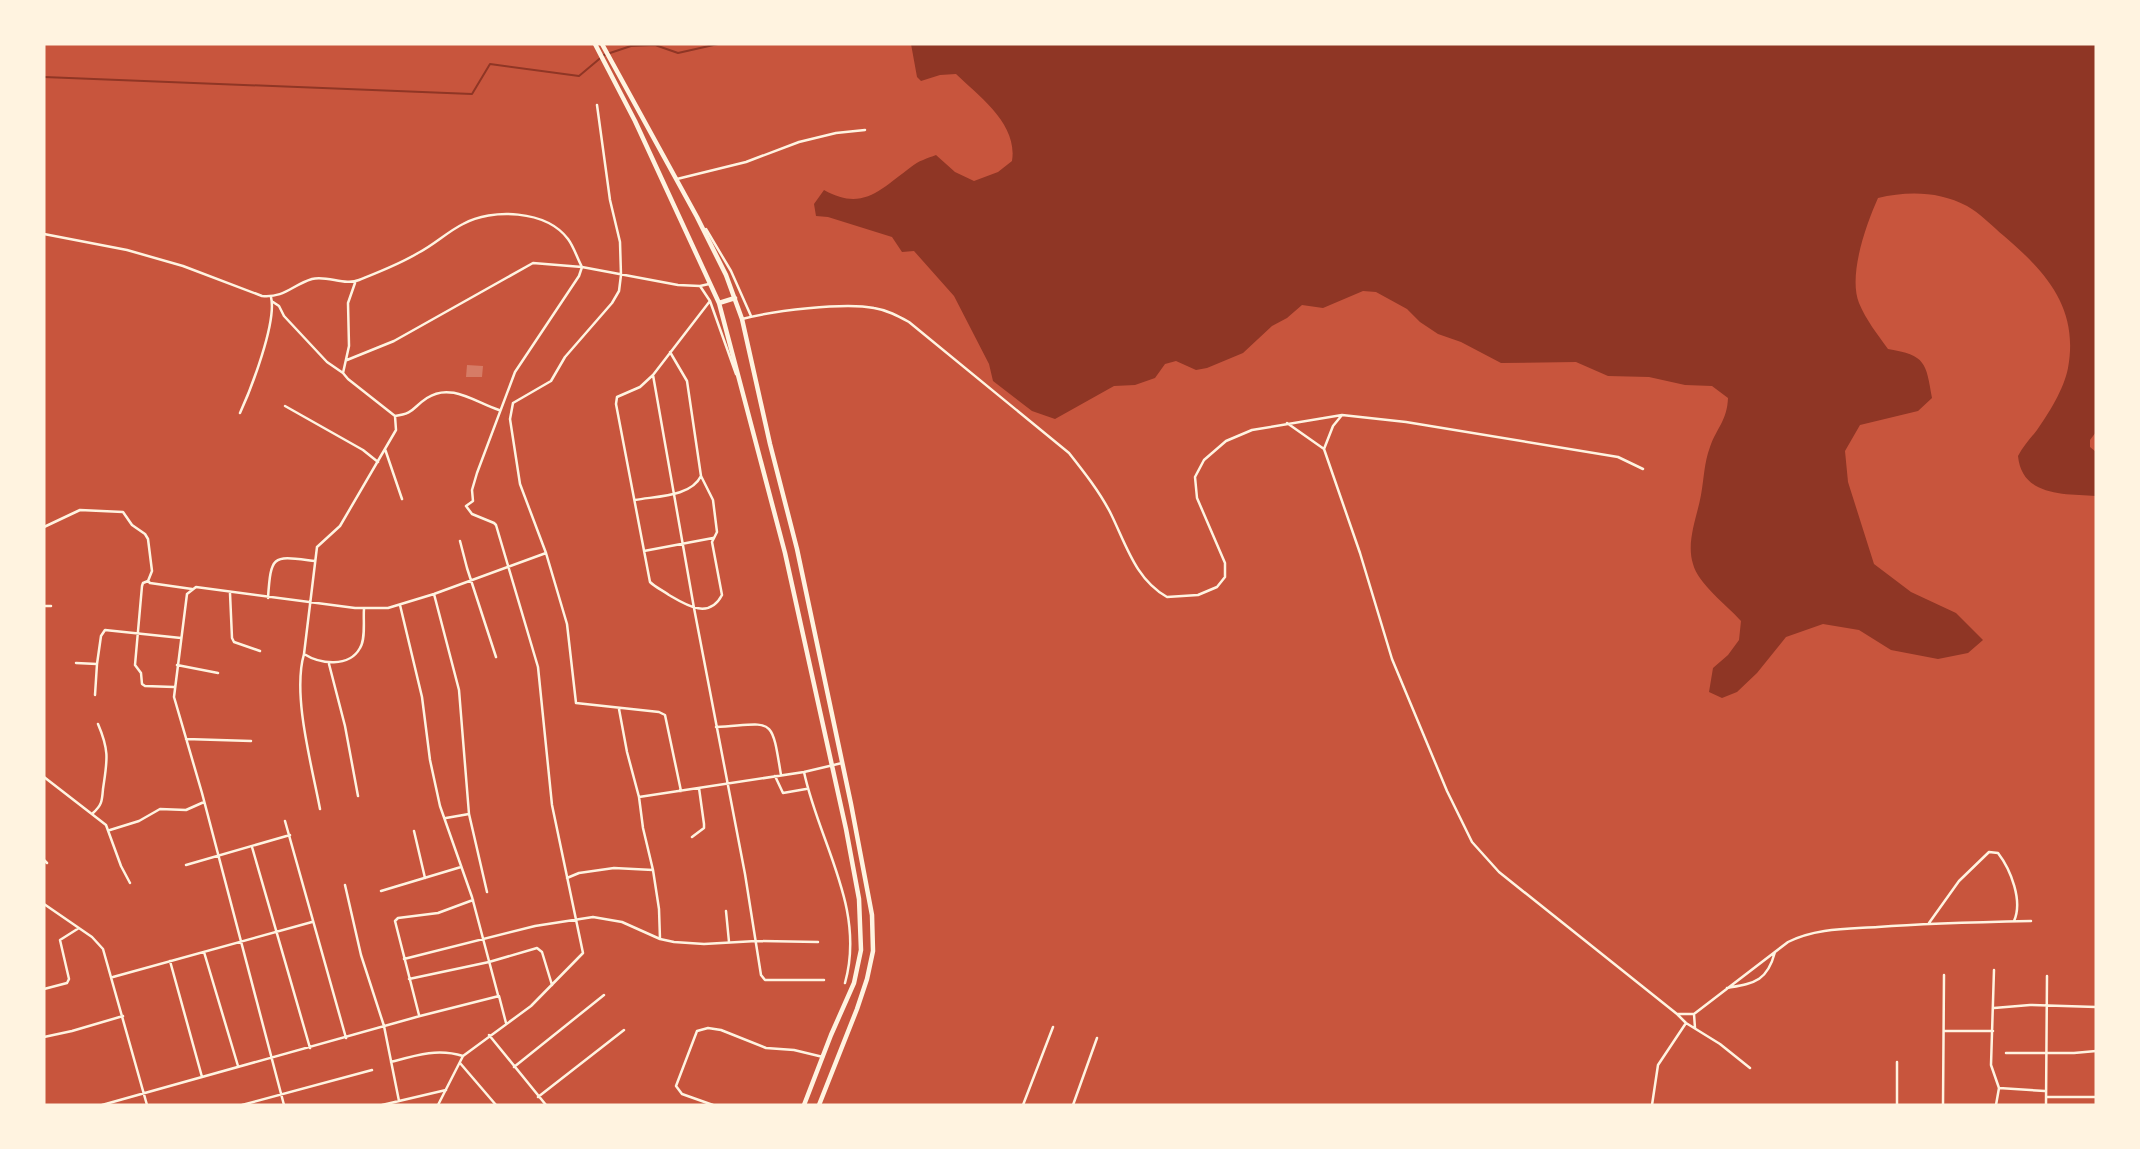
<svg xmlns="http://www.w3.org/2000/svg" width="2140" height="1149" viewBox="0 0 2140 1149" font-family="Montserrat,sans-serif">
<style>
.water{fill:#8f3625}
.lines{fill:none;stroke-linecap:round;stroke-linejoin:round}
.stream{stroke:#8f3625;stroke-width:2}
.building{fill:#d67c66}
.minor{stroke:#fff3e0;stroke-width:2.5}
.primary{stroke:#fff3e0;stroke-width:4.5}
</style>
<rect width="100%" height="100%" fill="#c8553d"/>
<path class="water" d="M911,44h1185v388l-6,8v7l6,5v44c-31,-2 -74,1 -78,-40 5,-10 12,-17 19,-26 12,-17 27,-41 31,-62 11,-60 -22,-96 -64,-132 -12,-10 -24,-23 -37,-30 -28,-15 -60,-15 -89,-8 -12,27 -30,77 -19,105 7,17 19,32 29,46 38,6 38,14 44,49l-14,13 -58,14 -15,26 3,31 26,82 37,28 45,21 27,27 -15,13 -30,6 -47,-9 -32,-20 -36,-6 -37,13 -29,36 -20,19 -15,6 -13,-6 4,-24 15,-13 11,-15 2,-19c-14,-16 -43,-37 -48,-57 -7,-22 4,-47 8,-69 3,-16 3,-32 9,-48 7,-20 17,-26 18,-49l-16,-12 -27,-1 -36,-8 -41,-1 -32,-14 -75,1 -40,-21 -23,-8 -18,-12 -13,-13 -31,-17 -13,-1 -40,17 -21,-3 -15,13 -15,8 -29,27 -36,15 -11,2 -20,-9 -11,3 -10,14 -20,7 -21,1 -59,33 -23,-8 -39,-30 -4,-17 -35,-68 -40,-45 -12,1 -10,-15 -64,-20 -12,-1 -2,-12 10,-14c39,22 57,-1 87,-23 7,-6 17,-9 25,-12l19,17 19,9 24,-9 14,-11c6,-37 -32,-64 -56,-87l-16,1 -19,6 -4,-4z"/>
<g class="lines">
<path class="stream" d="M44,77l428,17 18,-30 89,12 25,-21 27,-9 24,-1 23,8 40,-9"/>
</g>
<path class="building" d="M467,365l16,1 -1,11h-16z"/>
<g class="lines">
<path class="minor" d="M597,105l13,95 10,42 1,33 -2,16 -7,12 -47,54 -14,24 -38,22 -3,16 10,65 26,69 21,71 9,79 83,9 6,3 16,76
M677,179l69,-17 53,-20 37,-9 29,-3
M706,229l25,42 20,45
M44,234l83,16 56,16 79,30c23,2 30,-11 50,-17 15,-4 33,7 47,1 20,-8 41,-16 59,-27 16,-8 29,-21 45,-29 29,-16 83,-14 105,15 6,8 9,19 14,28l-3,9 -64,96 -38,101 -5,17 1,11 -7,5 6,8 22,9 2,2 42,142 14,138 31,148 -52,53 -68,50 -25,49
M355,283l-7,20 1,43 -6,27 5,6 47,37 1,14 -56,96 -23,21 -13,107c16,10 45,14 56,-6 6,-9 3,-29 4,-39
M700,286l10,15 26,73
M273,302l6,4 5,10 43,46 16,11
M742,319c30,-8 102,-17 132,-11 13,2 24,8 35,14l160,131c15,19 30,38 41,59 16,32 25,67 57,85l31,-2 19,-8 8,-10v-14l-28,-65 -2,-21 9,-17 22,-19 26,-11 90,-15 64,7 212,35 25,12
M347,360l47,-19 139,-78 49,4 96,18 22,1 9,-2
M653,375l41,233 51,266 16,101 4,5h59
M285,406l78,44 15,12
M240,413c11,-24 37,-91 31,-116
M395,416c19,-2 18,-9 32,-18 24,-16 49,5 72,12
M1287,423l37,26 36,104 32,106 55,132 25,51 27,30 178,142 9,9 34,21 30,24
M385,449l17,50
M1324,449l9,-23 9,-11
M701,476l12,24 4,32 -5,10 10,53c-13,25 -36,10 -53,0 -7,-5 -14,-8 -19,-13l-34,-178 1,-7 23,-10 13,-12 57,-74
M635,500c21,-4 56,-3 66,-24l-14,-95 -17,-29
M44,527l36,-17 43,2 9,13 13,9 3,5 4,32 -4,10 2,2 42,6
M460,541l7,27 29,89
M644,551l69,-13
M148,581l-5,2 -1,3 -7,79 6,8 1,11 3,2 29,1
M230,593l2,45 2,4 26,9
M434,594l25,96 10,124 18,78
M268,598c3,-45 5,-42 47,-37
M400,605l22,92 8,63 10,46 32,91 26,98
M44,606h7
M304,654c-12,41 8,112 16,155
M76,663l21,1 -2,31
M97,664l4,-28 4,-6 76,8
M329,664l16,62 13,70
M177,665l41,8
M619,709l8,43 12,45 4,31 10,42 6,39 1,30
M716,727c58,-3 55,-13 65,48
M186,739l65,2
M804,772c15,71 62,136 41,211
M775,776l8,17 23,-4
M44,777l62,48 15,41 9,17
M639,797l165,-25 38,-9
M93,813c9,-8 9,-12 10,-24 4,-28 7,-37 -5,-65
M446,818l23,-4
M285,821l61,217
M110,830l29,-9 21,-12 26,1 18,-8
M414,831l11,47
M692,837l12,-9v-4l-5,-36
M252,847l58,201
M44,860l3,3
M186,865l104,-30
M567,878l12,-5 35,-5 39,2
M345,885l16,70 23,71 15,75
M381,891l80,-24
M44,904l48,33 11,12 44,156
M726,911l3,31
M1929,923l30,-42 30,-29 9,1c13,17 25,48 16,68
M204,952l34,114
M404,959l131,-33 58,-9 29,5 38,17 14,3 30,2 52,-3 62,1
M170,961l32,116
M1994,970l-3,95 8,23 -3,17
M113,977l199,-55
M409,979l80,-17 48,-14 5,4 10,33
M1727,988c27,-5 40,-6 48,-36
M44,989l23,-6 2,-4 -9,-39 19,-12
M1994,1008l36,-3 66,2
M1677,1014h17l94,-72c28,-14 59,-13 90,-15 51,-4 102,-5 153,-6
M1694,1014l1,14
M419,1015l-24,-94 3,-3 40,-5 35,-13
M1944,1031h49
M489,1035l57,70
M44,1037l28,-6 51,-15
M2006,1053h68l22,-2
M391,1062c25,-7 47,-14 72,-6
M1897,1062v43
M460,1063l36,42
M514,1067l90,-72
M1999,1088l46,3
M538,1097l86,-67
M2047,1097h49
M102,1105l318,-89 79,-20 7,27
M242,1105l130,-35
M284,1105l-82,-312 -28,-96 13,-103 9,-7 159,21h33l46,-14 112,-41
M382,1105l64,-15
M713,1105l-31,-11 -6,-8 21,-55 11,-3 13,2 45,18 28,2 29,7
M1023,1105l30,-78
M1073,1105l24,-67
M1652,1105l6,-40 28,-42
M1943,1105l1,-130
M2046,1105l1,-129"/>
<path class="primary" d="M595,44l40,77 84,182 66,250 61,276 13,70 2,51 -7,33 -23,52 -27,70
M602,44l95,173 29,58 16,44 28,125 27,105 54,255 21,111 1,36 -6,28 -10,30 -38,96
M719,303l16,-5"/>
</g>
<rect width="2140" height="1149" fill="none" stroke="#fff3e0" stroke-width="91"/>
</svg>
